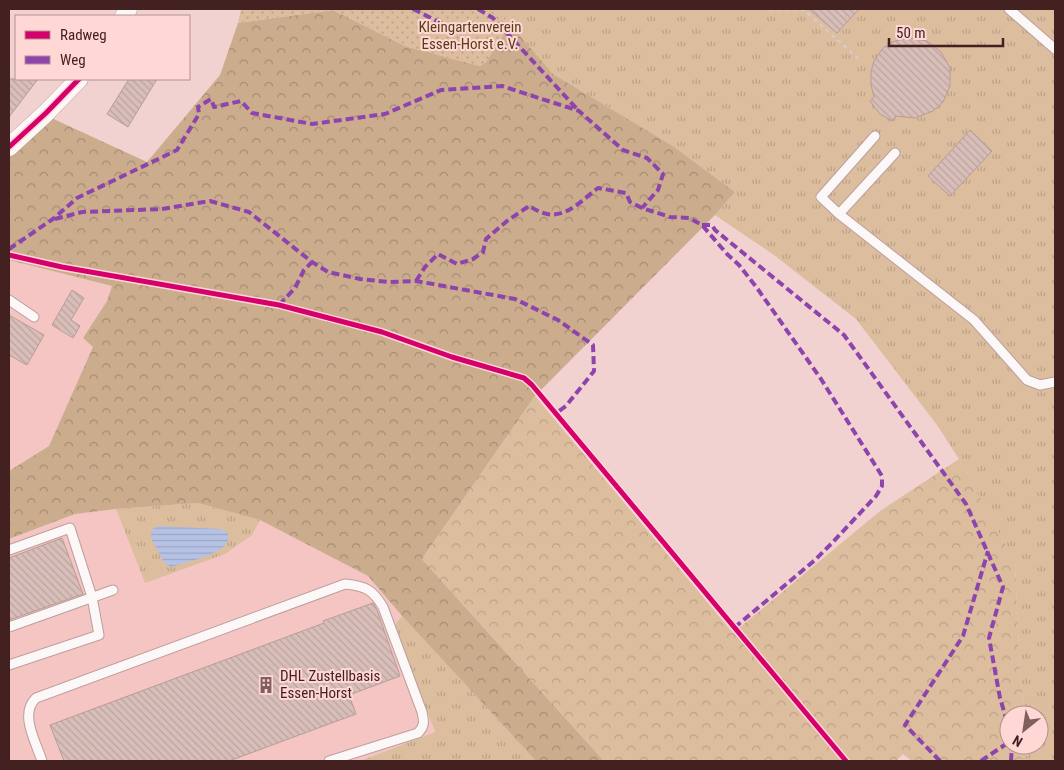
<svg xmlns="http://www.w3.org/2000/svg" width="1064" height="770" viewBox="0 0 1064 770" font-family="'Roboto Condensed',sans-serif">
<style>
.built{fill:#f5c5c3}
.grass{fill:url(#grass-tufts)}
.forest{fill:url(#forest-crowns)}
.park{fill:url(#park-crowns)}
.garden{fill:url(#garden-dots)}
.water{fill:url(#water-rules)}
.building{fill:url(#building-back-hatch);stroke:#b99c95}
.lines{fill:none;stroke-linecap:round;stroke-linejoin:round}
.lane-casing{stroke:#bd9e9e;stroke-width:11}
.street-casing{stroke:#bd9e9e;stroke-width:19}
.path{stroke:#d5cbcb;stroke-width:2.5;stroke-dasharray:4 4;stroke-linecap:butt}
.lane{stroke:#fdf8f8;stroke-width:9}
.street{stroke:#fdf8f8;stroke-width:18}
.quiet{stroke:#8e44ad;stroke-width:4;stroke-dasharray:8 4;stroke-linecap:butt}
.cycleway-casing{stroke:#ffd8d6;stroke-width:8}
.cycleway{stroke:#d6006c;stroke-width:5}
.labels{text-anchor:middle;stroke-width:4;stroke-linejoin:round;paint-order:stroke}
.park-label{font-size:15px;fill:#553f14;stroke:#ffd8d6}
.poi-label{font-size:15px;fill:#442121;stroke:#ffd8d6;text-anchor:start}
</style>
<defs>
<pattern id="grass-tufts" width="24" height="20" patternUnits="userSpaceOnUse" patternTransform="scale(1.25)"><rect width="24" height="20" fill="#dcbd9e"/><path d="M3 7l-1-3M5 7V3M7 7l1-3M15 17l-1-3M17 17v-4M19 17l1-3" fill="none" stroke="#bea288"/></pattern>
<pattern id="forest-crowns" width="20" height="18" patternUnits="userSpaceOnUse" patternTransform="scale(1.25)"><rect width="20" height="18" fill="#cbad8e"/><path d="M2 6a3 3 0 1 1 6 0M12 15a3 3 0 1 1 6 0" fill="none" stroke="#a68c74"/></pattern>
<pattern id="park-crowns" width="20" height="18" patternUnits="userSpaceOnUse" patternTransform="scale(1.25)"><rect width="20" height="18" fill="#dcbd9e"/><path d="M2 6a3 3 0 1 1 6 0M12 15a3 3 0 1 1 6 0" fill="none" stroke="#bea288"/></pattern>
<pattern id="garden-dots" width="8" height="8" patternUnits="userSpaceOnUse" patternTransform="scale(1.25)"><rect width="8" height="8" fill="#dcbd9e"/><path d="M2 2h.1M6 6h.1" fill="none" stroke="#bea288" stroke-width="1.8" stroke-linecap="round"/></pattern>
<pattern id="water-rules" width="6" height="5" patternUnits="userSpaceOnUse" patternTransform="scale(1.25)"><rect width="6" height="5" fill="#b6c2e5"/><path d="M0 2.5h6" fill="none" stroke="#9ea6c4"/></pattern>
<pattern id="building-back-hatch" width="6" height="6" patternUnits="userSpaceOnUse" patternTransform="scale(1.25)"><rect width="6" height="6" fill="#d8beb9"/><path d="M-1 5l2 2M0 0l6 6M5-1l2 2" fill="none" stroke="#bba39f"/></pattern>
</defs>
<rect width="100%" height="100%" fill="#f1d2d0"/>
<path class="built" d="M9,260l103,26 -5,15 -24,37 11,8 -45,100 -40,25z
M116,509l29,74 107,-48 8,-15 108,56 34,40 -7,9 40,107 -75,29h-351v-222l66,-25z"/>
<path class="grass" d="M491,9h564v752h-36l11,-8 -1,-8h10v-30h-14l-5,-40 -5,-112 -56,-104 -22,-34 -81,-106 -82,-64 -59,-40 20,-23 -62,-46 -120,-72 -43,-50z
M198,503l62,17 -8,15 -27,19 -80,29 -29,-74z
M402,616l134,145h-176l75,-29 -40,-107z"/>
<path class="forest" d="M333,10l72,36 75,20 6,-4 24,-38 43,50 120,72 62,46 -20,23 -180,181 -113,163 182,202h-68l-134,-145 -34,-40 -108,-56 -62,-17 -82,6 -41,5 -66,25v-68l40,-25 44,-99 -10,-9 24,-37 5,-15 -103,-26v-112l36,-33 102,47 73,-87 18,-52z"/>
<path class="park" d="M535,396l198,237 147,-122 79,-52 56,103 5,113 5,40h-16v30h20l1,8 -11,8h-107l-9,-7 -7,7h-292l-182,-202z"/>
<path class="garden" d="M241,9h250l19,15 -24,38 -6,4 -75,-20 -72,-36 -95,13z"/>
<path class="water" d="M159,526l62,3 7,4c6,21 -42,28 -56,34l-7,-3 -13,-24 -1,-4 1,-7z"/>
<path class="building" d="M809,9h50l-22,24z
M908,38l19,3 14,11 9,16v18l-7,16 -10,9 -18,7 -19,-2 -4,5 -12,-7 -10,-13 4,-4 -3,-12v-13l3,-11 9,-13 12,-7z
M9,79h29l-29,38z
M129,79h28l-29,48 -21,-13z
M970,130l22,21 -42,45 -22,-20z
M72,290l12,8 -13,22 9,6 -7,12 -21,-13z
M9,315l35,20 -17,30 -18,-10z
M62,538l21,56 -74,26v-62z
M373,603l4,7 23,66 -51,19 7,19 -127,47h-165l-14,-36 274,-102 -1,-2z"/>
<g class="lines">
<g class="lane-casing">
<path id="lane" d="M1009,9l46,40
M875,136l-54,61 18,17 135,106 53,60 13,5 15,-3
M839,214l56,-61
M9,300l25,17
M9,550l61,-22 22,69 7,38 -90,30
M9,627l104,-37
M42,761c-6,-19 -23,-47 -6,-63l309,-114c21,2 28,6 38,23l39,105c2,9 3,14 -4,21l-89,28"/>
</g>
<g class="street-casing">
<path id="street" d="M124,16l4,-7
M9,147l37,-34 33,-34"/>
</g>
<path class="path" d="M769,10h35l56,50"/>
<use href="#lane" class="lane"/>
<use href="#street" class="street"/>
<path class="quiet" d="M413,9l36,18
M478,9l15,9 84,91
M55,219l27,-7 80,-3 48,-8 39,11 63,50 16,10 32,7 29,3 27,-1 99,18 43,21 35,25 1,26 -28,35 -11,8
M702,225h10l3,5 129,105 122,169 37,83 -14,51 11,60 9,30
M9,249l44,-30 24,-21 100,-48 22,-36 -1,-7 13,-8 3,8 27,-6 11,12 60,11 73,-10 56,-24 61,-4 77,25 44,39 24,8 16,16 -5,16 -16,18
M416,281l9,-14 13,-13 19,10 16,-5 10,-7 3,-13 21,-18 22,-15c5,3 12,7 18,8 20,4 36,-15 51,-26l28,5 4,9 12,6 28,9 19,1 13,7 25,29 12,11 18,23 64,91 61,97v10l-6,10 -44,47 -17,17 -81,68
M279,305l16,-17 9,-18 8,-8
M940,761l-35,-36 58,-89 25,-85
M981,761l28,-19
M1011,761l1,-16"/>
<g class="cycleway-casing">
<path id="cycleway" d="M9,147l37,-34 33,-34
M9,255l53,12 217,38 103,27 70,25 72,21 8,7 314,376"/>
</g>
<use href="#cycleway" class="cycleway"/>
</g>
<defs>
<g id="building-bare" transform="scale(1.35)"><path d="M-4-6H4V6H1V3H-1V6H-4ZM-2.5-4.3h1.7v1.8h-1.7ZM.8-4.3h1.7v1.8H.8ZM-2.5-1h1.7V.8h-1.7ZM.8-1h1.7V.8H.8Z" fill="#815f5e" stroke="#ffd8d6" stroke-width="2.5" paint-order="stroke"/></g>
</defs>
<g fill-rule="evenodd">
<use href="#building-bare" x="266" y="685"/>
</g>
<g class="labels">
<g class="park-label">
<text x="470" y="32">Kleingartenverein<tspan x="470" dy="17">Essen-Horst e.V.</tspan></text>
</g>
<g class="poi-label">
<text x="280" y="681">DHL Zustellbasis<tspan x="280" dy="17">Essen-Horst</tspan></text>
</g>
</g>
<rect width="1064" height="770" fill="none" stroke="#442121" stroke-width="20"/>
<rect x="15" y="15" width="175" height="65" fill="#ffd8d6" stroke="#b48f8e"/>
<rect x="25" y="31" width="25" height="8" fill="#d6006c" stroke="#b48f8e"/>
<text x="60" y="40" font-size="15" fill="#442121">Radweg</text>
<rect x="25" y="56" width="25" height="8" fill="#8e44ad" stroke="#b48f8e"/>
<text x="60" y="65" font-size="15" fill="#442121">Weg</text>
<g transform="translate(1024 730) rotate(210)"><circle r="24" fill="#ffd8d6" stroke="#b48f8e"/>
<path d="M0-4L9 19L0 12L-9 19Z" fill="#815f5e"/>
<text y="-8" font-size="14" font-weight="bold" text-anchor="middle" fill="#442121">N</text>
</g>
<path d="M889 38v8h114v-8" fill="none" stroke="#442121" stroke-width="2.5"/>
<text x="896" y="38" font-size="15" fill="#442121" stroke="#ffd8d6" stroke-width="4" paint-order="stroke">50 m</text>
</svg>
